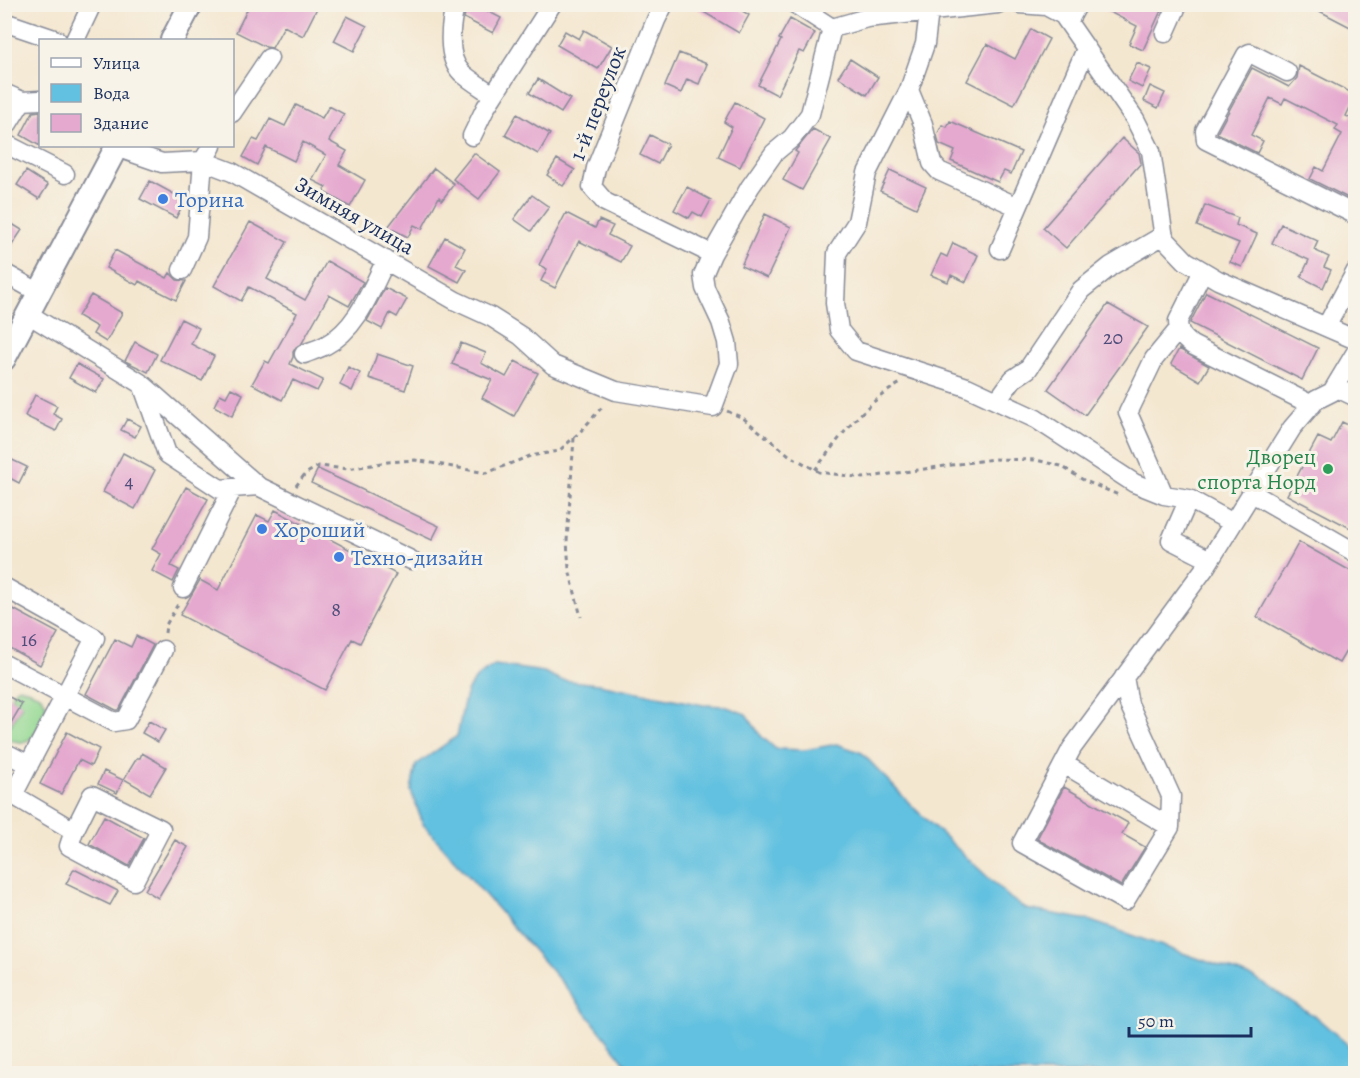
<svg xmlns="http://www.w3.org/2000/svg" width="1360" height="1078" viewBox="0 0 1360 1078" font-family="Alegreya,serif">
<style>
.green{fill:#93d892;stroke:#578478;stroke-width:1.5}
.water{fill:#62c1e0;stroke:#3e789f;stroke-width:1.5}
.building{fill:#e5a8cf}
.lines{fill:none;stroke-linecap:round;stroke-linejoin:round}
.minor-casing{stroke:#888b97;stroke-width:21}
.major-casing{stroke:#888b97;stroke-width:26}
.path{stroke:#888b97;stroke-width:3;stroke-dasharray:4.5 4.5;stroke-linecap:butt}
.minor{stroke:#fff;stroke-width:18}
.major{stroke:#fff;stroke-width:22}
.shop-dot{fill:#3f7fe0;stroke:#f7f3e8;stroke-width:2}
.leisure-dot{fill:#2e9e5b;stroke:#f7f3e8;stroke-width:2}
.labels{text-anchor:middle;stroke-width:6;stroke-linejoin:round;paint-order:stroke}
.number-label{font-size:20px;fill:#4e4d7a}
.street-label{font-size:22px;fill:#1b2f5e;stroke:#f7f3e8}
.shop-label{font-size:22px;fill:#366cbe;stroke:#f7f3e8;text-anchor:start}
.leisure-label{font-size:22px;fill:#27864d;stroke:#f7f3e8;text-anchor:end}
</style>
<rect width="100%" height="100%" fill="#f7f3e8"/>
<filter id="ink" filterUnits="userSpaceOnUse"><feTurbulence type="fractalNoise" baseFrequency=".0167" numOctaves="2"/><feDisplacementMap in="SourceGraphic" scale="12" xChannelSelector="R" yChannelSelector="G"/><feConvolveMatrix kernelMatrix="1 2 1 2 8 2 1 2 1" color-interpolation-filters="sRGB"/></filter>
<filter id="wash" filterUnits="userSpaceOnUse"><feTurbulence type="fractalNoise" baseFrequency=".008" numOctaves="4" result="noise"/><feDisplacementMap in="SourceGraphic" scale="24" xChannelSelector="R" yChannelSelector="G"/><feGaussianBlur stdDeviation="1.35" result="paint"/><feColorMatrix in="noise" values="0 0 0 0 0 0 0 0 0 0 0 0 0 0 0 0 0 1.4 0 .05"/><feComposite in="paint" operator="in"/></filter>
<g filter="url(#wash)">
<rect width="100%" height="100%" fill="#f4e7d0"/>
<path class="green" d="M19,687l21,8 6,9c-2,11 -9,36 -22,38 -8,1 -12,-4 -19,0v-7l17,-30 -11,-7 4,-9z"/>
<path class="water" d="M495,665l49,7 16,8 38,4 105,21 21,1 22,8 15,22 15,13 29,1 32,-6 25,9 52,55 96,90 16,11 62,11 166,58 62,39 39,34v22h-722l-68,-87 -142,-162 -12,-33 5,-26 41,-29c9,-35 2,-51 38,-71z"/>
<g id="blocks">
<path class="building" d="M250,4h69l-16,32 -19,-10 -12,22 -6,-1 -30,-15z
M467,4h7l27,14 -8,15 -29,-15z
M690,4h41l18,11 -10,18z
M1094,4h70l-21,46 -14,-6 8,-18z
M1306,4h50v26z
M347,16l20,10 -13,25 -20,-10z
M790,19l25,14 -11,20 -5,-2 -22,44 -19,-10 23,-45 -2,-1z
M1031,29l18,10 -35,66 -47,-24 20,-37 28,15z
M584,30l28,16 -14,23 -41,-24 8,-14 14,8z
M679,53l28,11 -8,20 -12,-5 -6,14 -16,-7z
M850,59l28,18 -11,18 -29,-18z
M1137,63l14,6 -9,19 -14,-7z
M1299,66l57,29 -10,21 4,2 6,-11v82l-6,10 -40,-20 6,-12 7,4 19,-37 -7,-4 3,-5 -53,-27 -3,6 -12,-6 -19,37 12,6 -6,12 -40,-20 35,-65 37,19 8,-9z
M538,79l32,20 -9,14 -32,-20z
M1150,86l15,7 -7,15 -14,-7z
M735,102l29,16 -24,49 -22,-10 14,-30 -8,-5z
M296,105l26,13 7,-12 15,8 -15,27 18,10 -8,14 26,15 -15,27 -26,-15 2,-5 -14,-7 14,-25 -23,-13 -9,19 -28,-14 -9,18 -14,-8 10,-18 5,2 12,-22 15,7z
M40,111v35l-19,-11 12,-23z
M517,114l33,20 -12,20 -33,-19z
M950,121l71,31 -10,22 -7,-3 -6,11 -47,-21 4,-10 -16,-7 -2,-9 5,-10 5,2z
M813,129l18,10 -29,51 -19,-10 15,-27 -3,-2z
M650,135l18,9 -10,20 -18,-9z
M1122,138l17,15 2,10 -75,85 -23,-20z
M474,153l26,19 -21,27 -26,-20z
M557,159l18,11 -12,16 -16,-11z
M434,168l20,16 -12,16 -3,-3 -17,32 -8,-4 -6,12 -20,-10z
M890,170l36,17 -10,21 -36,-17z
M26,171l22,14 -9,14 -22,-14z
M150,181l35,19 -9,18 -36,-19z
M687,187l24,13 -9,17 -9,-5 -4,6 -15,-8z
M532,195l17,12 -18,24 -17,-12z
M1205,205l33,13 -2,7 21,9 -15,33 -12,-5 9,-19 -42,-17z
M566,213l29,15 4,-8 14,6 -5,9 22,11 -9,16 -42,-21 -24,47 -14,-7 6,-12 -8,-4z
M765,214l26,13 -24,51 -26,-12z
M4,219l18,11 -18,27z
M250,222l37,20 -20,37 38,21 22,-39 36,21 -14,24 -20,-11 -27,48 -6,4 -3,5v5l-3,7 33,16 -6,11 -24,-11 -11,20 -30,-16 13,-23 4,2 28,-50 -48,-26 -8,14 -27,-15z
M1281,224l37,17 -4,9 15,7 -5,10 7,3 -8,18 -22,-11 8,-17 -37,-17z
M445,237l20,11 -9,17 10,5 -7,12 -30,-16z
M953,243l25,12 -12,27 -15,-7 -3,7 -17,-7 10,-21 6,3z
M115,250l52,28 3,-5 7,7 9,1 -10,19 -37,-19 -2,4 -31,-17z
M385,288l22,11 -10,18 -7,-4 -8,16 -15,-8z
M1206,292l112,56 -16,32 -112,-57z
M91,295l31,18 -16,29 -13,-8 4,-7 -19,-11z
M1108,304l40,23 -63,88 -37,-26z
M181,319l18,9 -8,16 23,12 -12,25 -42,-21z
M135,342l22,12 -9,18 -23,-11z
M461,343l25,10 -5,10 25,14 9,-16 23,12 -24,43 -32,-18 10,-18 -40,-16z
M1179,349l30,17 -9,15 -29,-17z
M377,354l36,12 -8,24 -36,-12z
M77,364l27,15 -8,14 -27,-15z
M348,367l12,6 -8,18 -12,-6z
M231,388l12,6 -11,22 -18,-10 6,-12 6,3z
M35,395l22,11 -4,8 9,5 -6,12 -31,-15z
M127,419l14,7 -6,11 -14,-7z
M1342,422l14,7v102l-69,-36 31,-58 13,6z
M123,453l32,17 -20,39 -32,-17z
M4,456l23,11 -8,16 -15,-8z
M318,469l121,57 -7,14 -121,-57z
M186,487l22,12 -37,67 8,4 -6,12 -21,-11 9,-17 -9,-5z
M275,510l121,64 -36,69 -8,-4 -27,51 -145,-75 20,-35 18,10 39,-75 12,6z
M1299,542l57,32v60l-17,29 -82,-46z
M4,604l54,29 -18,32 -36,-20z
M136,636l17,9 -34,65h-3l-30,-16 29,-55 16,8z
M4,694l18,10 -18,31z
M149,721l16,9 -7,12 -16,-9z
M67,732l32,17 -8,17 -12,-6 -18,34 -21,-10z
M142,753l24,14 -16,27 -26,-15 13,-21h3z
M104,771l19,9 -6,13 -19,-9z
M1064,787l64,36 -6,11 23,13 -24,39 -84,-47z
M104,816l40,22 -15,28 -40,-22z
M175,840l13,7 -30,51 -13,-8z
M74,869l44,22 -8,14 -44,-21z"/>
</g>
</g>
<g filter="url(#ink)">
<use href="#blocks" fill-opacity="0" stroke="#888b97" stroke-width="1.5"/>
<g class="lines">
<g class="minor-casing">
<path id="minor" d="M456,4c-6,19 -10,54 6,69 9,8 21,15 31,22
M664,4l-8,16 -60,148 -4,19 13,15 107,52
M795,4l37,24 35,-10 131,-14
M1019,4l27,2 17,9 72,104 16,32 13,87 22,23 32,19 138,60
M929,11l-4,33 -16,46 -42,83 -10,49 -20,31 -2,50 4,27 17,21 111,36 69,32 98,64 30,12 25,4
M4,22l53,18
M1068,22l10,-18
M1165,33l13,-29
M75,40l17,-36
M1287,72l-37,-19 -4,2 -41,76 1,9 150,75
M909,90l14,34 9,39 7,8 79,36
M4,93l18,8 18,-1
M232,113l37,-55
M4,130l18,-29
M472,136l14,-29 66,-103
M4,143l61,31
M116,147l46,16 41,-2 29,11 224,129 35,16 30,19 32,29 63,26 97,16 16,-43 -2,-22 -6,-20 -16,-34 -2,-13 9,-21 38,-67 24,-34 18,-15 18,-24 22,-86
M1000,249l86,-200
M182,270l15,-33 6,-76 9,-15
M1203,271l-25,50c0,12 5,17 14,24l120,60
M4,273l36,20
M28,314l114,70 116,102
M1326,327l30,-56
M304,354c7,-3 15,-5 22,-9 31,-16 45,-55 60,-85
M142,384l25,70 53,35 38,-3 153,74
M1335,387l21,10
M997,401l16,-22 15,-10 53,-79 30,-24 53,-31
M1252,493l104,60
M1164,495l-36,-82 26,-54 24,-29
M1210,560l-39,-20 18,-41 44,24
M4,587l91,51 -82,157 -9,4
M183,588l50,-100
M4,664l110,58 12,-2 37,-70
M1124,677l5,27 42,92 -1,31
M4,752l25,13
M1064,764l106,63 -45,74 -103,-58 50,-95 133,-180 87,-140 24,-28 16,-8 24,-40
M13,795l61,36 18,-36 69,34 -27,52 -65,-35 5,-15"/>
</g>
<g class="major-casing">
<path id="major" d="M172,40l19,-36
M4,359l113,-213"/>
</g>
<path class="path" d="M727,411l16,7 46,37 30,17 44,6 130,-19 43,1 25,6 24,15 36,15
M574,438l-7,103 2,28 12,48
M815,470c24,-32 50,-68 86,-87
M296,486l9,-12 14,-8 29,3 40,-7 27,-2 71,13 44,-17 29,-5 21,-19 24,-27
M165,633l1,-8 12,-21"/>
<use href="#minor" class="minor"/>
<use href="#major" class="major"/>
</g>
</g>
<g class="shop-dot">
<circle cx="163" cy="199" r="6"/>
<circle cx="262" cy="529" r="6"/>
<circle cx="339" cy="557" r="6"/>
</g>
<circle class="leisure-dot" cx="1328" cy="469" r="6"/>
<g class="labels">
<g class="number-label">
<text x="1113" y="344">20</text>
<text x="129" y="488">4</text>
<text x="336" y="616">8</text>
<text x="29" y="646">16</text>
</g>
<g class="street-label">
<text transform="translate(597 103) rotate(-69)" y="8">1-й переулок</text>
<text transform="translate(355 215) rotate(30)" y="8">Зимняя улица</text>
</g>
<g class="shop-label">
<text x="175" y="207">Торина</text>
<text x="274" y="537">Хороший</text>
<text x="351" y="565">Техно-дизайн</text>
</g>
<g class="leisure-label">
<text x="1316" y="464">Дворец<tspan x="1316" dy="25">спорта Норд</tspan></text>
</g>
</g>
<rect width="1360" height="1078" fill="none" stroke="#f7f3e8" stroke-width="24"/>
<rect x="39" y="39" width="195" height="108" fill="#f7f3e8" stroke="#9fa5b1" stroke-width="1.5"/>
<rect x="51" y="58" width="30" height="9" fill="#ffffff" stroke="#9fa5b1" stroke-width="1.5"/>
<text x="93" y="69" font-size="18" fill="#1b2f5e">Улица</text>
<rect x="51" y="84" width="30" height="18" fill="#62c1e0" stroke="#9fa5b1" stroke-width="1.5"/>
<text x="93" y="99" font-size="18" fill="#1b2f5e">Вода</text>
<rect x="51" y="114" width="30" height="18" fill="#e5a8cf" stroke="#9fa5b1" stroke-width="1.5"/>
<text x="93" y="129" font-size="18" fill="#1b2f5e">Здание</text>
<path d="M1129 1027v9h122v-9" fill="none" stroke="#1b2f5e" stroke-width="3"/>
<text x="1138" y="1027" font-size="18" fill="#1b2f5e" stroke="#f7f3e8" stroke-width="4.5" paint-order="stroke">50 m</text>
</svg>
